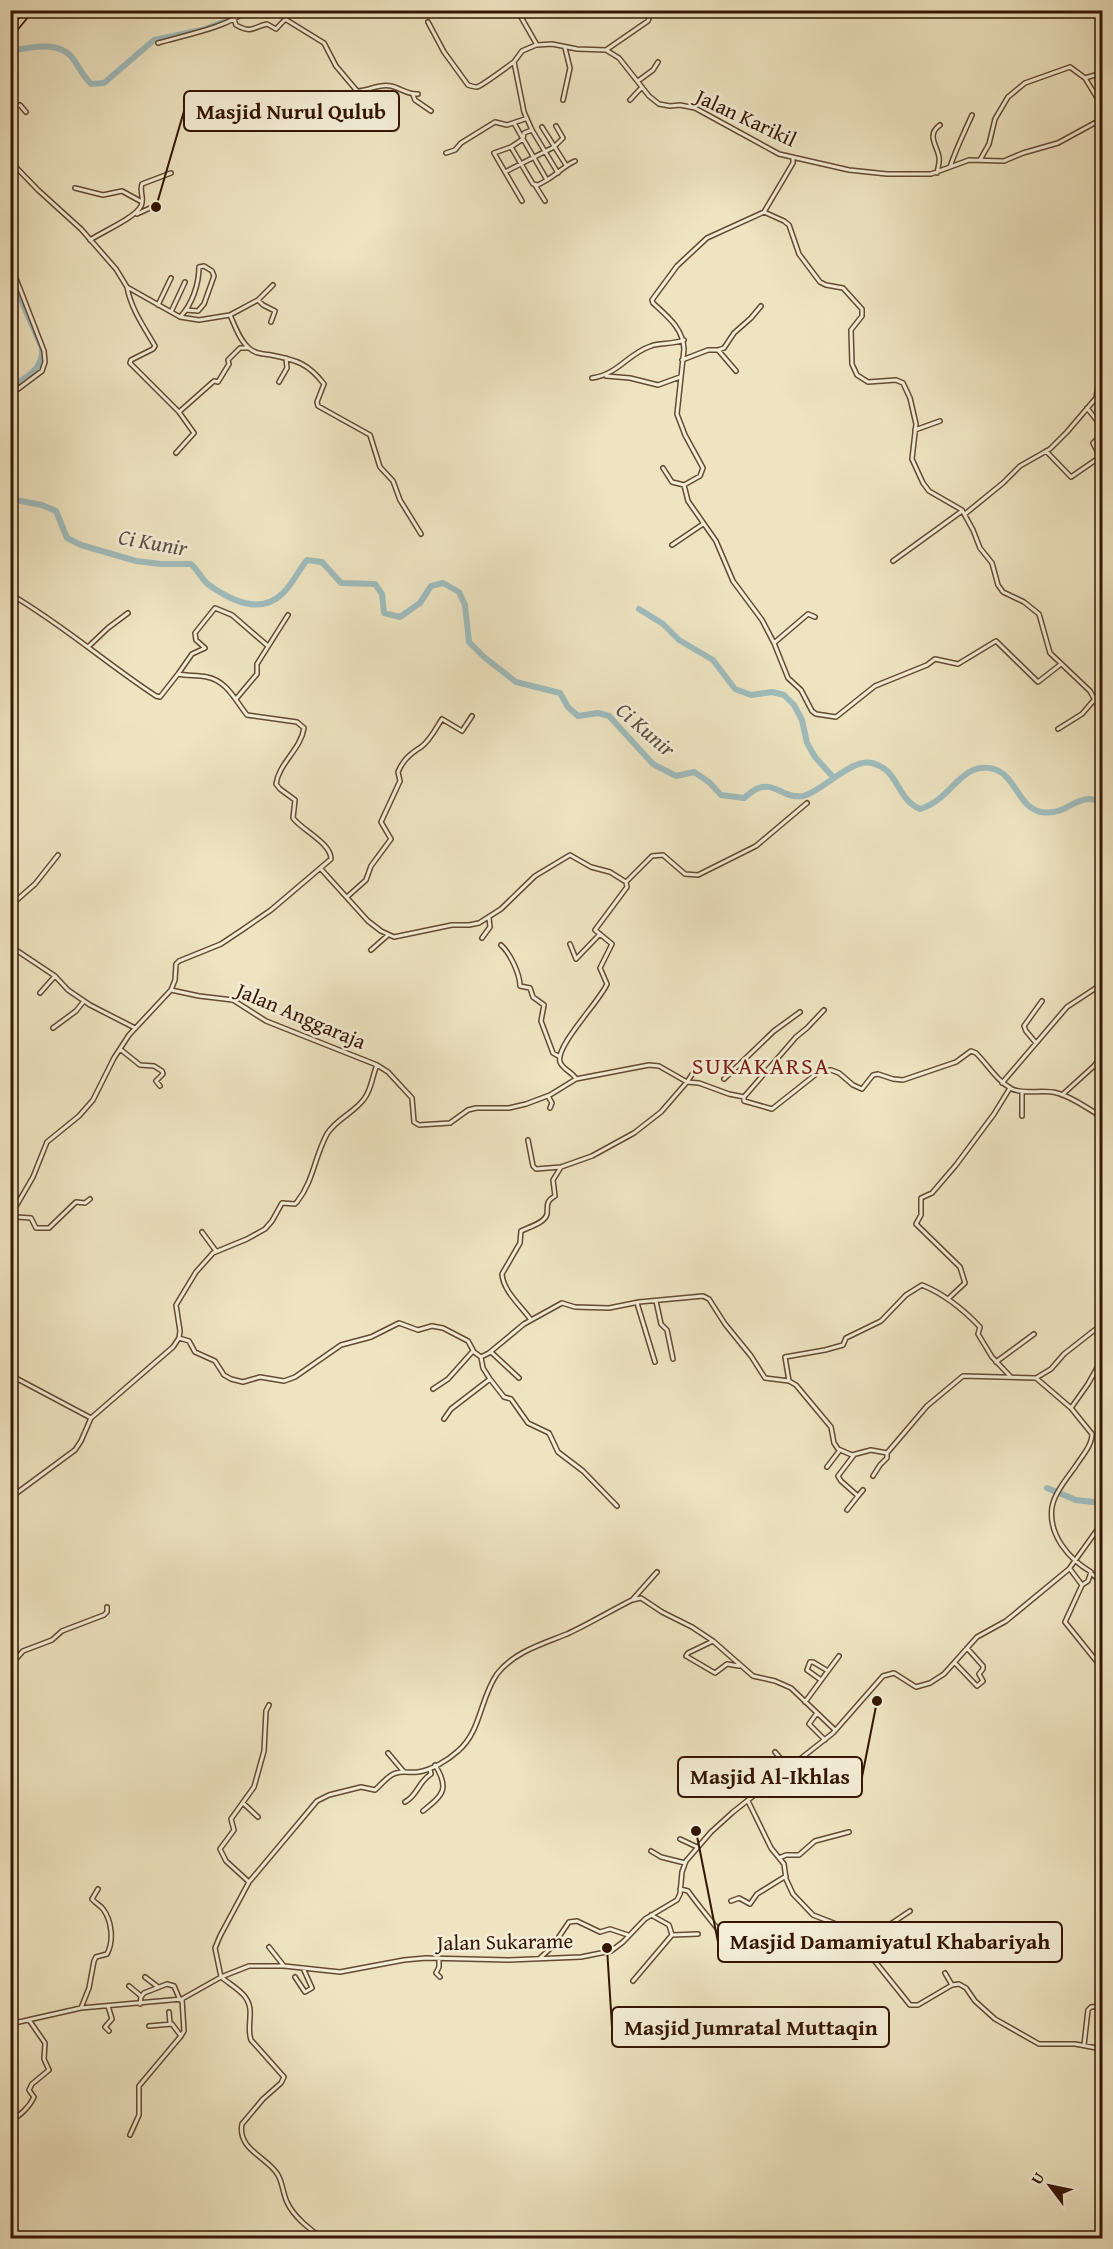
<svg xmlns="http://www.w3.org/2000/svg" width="1113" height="2249" viewBox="0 0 1113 2249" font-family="'Gentium Book Plus',serif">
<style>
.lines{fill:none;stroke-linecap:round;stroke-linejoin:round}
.river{stroke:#9fbcbd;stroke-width:6}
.street-casing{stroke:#634a32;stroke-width:6}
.primary-casing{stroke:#351603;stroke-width:8}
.street{stroke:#f4edd7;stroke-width:3}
.primary{stroke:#eee4c1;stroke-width:4.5}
.labels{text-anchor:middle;stroke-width:5;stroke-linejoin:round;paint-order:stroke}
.street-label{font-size:21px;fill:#351603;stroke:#f4edd7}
.water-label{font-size:22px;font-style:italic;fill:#5a5044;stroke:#f4edd7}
.quarter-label{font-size:24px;letter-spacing:1.5px;fill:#7a1f14;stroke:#f4edd7}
.leader{fill:none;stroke:#351603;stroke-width:2}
.callout-dot{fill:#351603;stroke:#f4edd7;stroke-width:2}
.callout{fill:#f4edd7;stroke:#351603;stroke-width:2}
.callout-label{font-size:22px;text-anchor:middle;font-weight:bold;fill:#351603}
</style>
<rect width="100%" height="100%" fill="#eee4c1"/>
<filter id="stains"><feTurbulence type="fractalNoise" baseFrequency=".00333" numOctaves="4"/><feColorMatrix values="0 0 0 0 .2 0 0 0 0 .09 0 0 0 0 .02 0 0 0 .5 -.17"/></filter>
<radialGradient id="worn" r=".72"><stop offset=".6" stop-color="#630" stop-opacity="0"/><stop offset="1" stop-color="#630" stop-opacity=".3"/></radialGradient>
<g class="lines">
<path class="river" d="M10,51c21,-4 51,-11 64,9 6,9 9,16 17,24l13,-1 50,-43 48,-10 27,-10
M10,274l32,74c1,23 -15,27 -32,41
M10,499l32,6 14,6 11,27 14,7 55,16 25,3h30c7,6 11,16 18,21 21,15 51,30 73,9 10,-9 16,-23 25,-34l15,2 19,21 34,1 7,10 2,19 16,4 20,-14 11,-17 12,-3 16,9 6,13 4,37 15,15 32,25 44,11 8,14 10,9 20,-3 11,3 44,48 23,12 18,-4 15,10 12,13 23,3c4,-3 10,-9 15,-10 15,-6 25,11 44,8 19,-4 48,-38 69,-33 28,7 23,35 48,46 5,-2 9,-3 13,-6 21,-12 32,-42 61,-34 22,7 24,38 47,43 22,4 32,-13 48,-13 4,0 9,2 13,3
M639,609l24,15 16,16 34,20 22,29 16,6 21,-3 12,3 10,10 8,15 5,23 8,14 18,20
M1047,1488l29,12 26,3"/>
<g class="street-casing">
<path id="street" d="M517,10l20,35 15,-1 25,5 29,1 13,8 30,38 10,8 11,2 10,-1 15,3 84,46 70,16 38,4h44l38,-14 35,1 19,-8 35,-10 44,-24
M234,19l2,6c16,9 17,2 31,-1l9,5 18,-19
M285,19l39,24 12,23 21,25c12,0 22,-8 34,-5 9,2 17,9 27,8
M428,22l16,30 24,33c3,1 6,2 9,2 5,-1 31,-21 37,-25
M158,43c27,-8 68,-15 90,-33
M606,50l42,-29 2,-6 -3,-5
M1085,78l17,-5
M638,81l15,-11 5,-8
M413,95l2,5 16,11
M563,100l7,-32 -5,-20
M630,100l12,-13
M10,107l10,-2 6,7
M10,117l5,5
M514,123l9,16 -12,8 -17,6 28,48
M542,127l24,38
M532,130l-8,-18 -10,-50 8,-11 14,-6
M511,147l22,37 5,1 9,-5
M446,153l9,-3 6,-7 34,-21 12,3 18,-6
M793,157v6l-29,49 -57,26 -30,28 -25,34 1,3c14,13 30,25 31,46l-7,65 8,21 18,33 -3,8 -16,9 4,16 28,40 17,40 29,39 12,23 14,35 13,12 11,21 4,3 20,3 39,-31 52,-21 8,-6 23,5 38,-23 42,41 23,-18
M980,160l9,-16 6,-25 13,-22 17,-14 45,-16 15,11 17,28
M10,161l28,29 43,39 35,40 11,18 53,30 19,3 31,-5 28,-15 15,-15
M950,167c6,-18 14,-34 22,-52
M505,172l49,-25 9,-9 -7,-12
M558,173l-26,-43 -8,3 -1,6 24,41c10,-6 17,-14 28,-19
M937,173c1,-6 3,-10 2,-16 -2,-12 -13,-22 1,-32
M535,185l10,16
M75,188l28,7 19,-4 20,11
M764,212l20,9 5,4 10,29 21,28 6,3 17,3 19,21v7l-11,14 1,34 5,11 11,7 28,-2 7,3 7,15 6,26 -4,35 11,24 6,8 33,19 11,20 7,18 12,15 6,22 5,7 21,10 15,12 11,39 40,38 12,22
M137,214l13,-6
M90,240c12,-8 45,-22 51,-34 4,-7 -2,-15 1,-22l29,-11
M10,256l5,20 29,75 1,11 -3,9 -32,24
M127,287c4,22 17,40 28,59l-2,3 -22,11 -1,3 49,49 15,21 -18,20
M10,288l8,-3
M258,300l5,5 12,6 -4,11
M158,305l13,-27
M171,312l14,-30
M230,315c5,11 10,26 19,33 6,6 15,6 22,7 25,5 37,8 53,29l-7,18 1,4 52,29 10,32 13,14 7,19 21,34
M180,317c12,-12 19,-33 19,-50l5,-1 8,5 2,5 -10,28 -6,7 -12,-1
M718,350l18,21
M682,360l26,-10h10l6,-2 10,-15 17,-15 10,-12
M606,376l24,2 28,7 22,-8
M592,378c27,-4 35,-24 59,-32 9,-4 21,-1 33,-6
M279,382l8,-14 -1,-10
M1087,408l15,19
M179,412l35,-31 4,1 11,-18 -1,-4 12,-12h8
M915,430l25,-9
M1046,451l25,26 29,-20 -7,-14 9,-9
M663,468l9,14 12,3
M965,514l38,-31 17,-17 30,-17 17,-17 29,-34 3,-20 3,-8
M672,545l31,-21
M893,561l69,-50
M10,594c52,30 97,70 146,102l4,1 18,-23c10,2 19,1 29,3 20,4 28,23 40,38l50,7 7,6c-3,21 -25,35 -28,56l4,5 15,11 -2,18c10,13 38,25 38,41l-60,51 -29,20 -21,14 -42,17 -3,3 -1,16 -4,10
M774,643l34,-29 7,3
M88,647l20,-19 20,-15
M178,674l14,-20 13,-6 -9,-8 -1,-7 20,-25 17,7 36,31
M236,699l21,-25v-10l31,-49
M1058,729l24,-15 12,-14
M321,869l47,52 13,10 13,6 58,-12h17l10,-2 22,-14 34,-33 35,-21 21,12 19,5 16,10
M347,897l19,-17 5,-14 20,-27 -10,-17 19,-41 -2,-9c5,-12 12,-18 23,-25 9,-6 15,-19 21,-28l20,12 10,-15
M10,906l25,-22 23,-29
M482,938l8,-11 -1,-9
M570,944l6,15 24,-25
M501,945c9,8 19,29 19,41l10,2 3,9 11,8 -3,16 12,32 7,4
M10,946l45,30 13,14 22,15 45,23
M371,950l17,-15
M10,962l5,-13
M40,993l15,-17
M53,1028l23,-17 8,-10
M1036,1043l-10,-12 -2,-5 18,-25
M120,1049l20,16 14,1 8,5 1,3 -7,7 4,5
M576,1079c-3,-7 -13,-9 -16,-17 -5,-16 40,-61 47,-78l-7,-16 12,-24 -17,-14 32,-43 -1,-5 26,-26 11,-1 22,19 13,1 58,-29 51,-43
M724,1079l50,-48 26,-19
M1002,1083l65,-76 35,-23
M1022,1092v24
M1062,1095l32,-29 8,-11
M548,1096l4,7 -2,5
M744,1097l52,-60 11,-9 17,-18
M528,1140l5,26 3,3 25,-2 31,-11 42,-23 27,-21 26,-30 10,-15
M10,1211l5,-3 18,-31 14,-35 32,-26 14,-16 21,-42 15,-23 42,-45 28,6 34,4 33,21 111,44 11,7 24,26 2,24 5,3 31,-2 18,-13 8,-2h33l17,-4 24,-9 26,-16 73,-14 10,1 28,16 12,1 30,11 15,3v4l28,8 48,-38 11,-1 8,3 14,12 9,4 11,-14 5,-1 15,5 10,1 53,-18 15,-11 5,2c12,12 21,28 36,36 13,6 30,0 45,4 16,4 31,16 45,24
M13,1211l4,6 14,1 5,10h13l27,-26 9,1 5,-4
M202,1232l14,19
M1099,1290l3,-3
M949,1298l16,-15 -5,-16 -44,-43 5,-9v-17l11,-5 24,-28 38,-51 16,-26
M656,1301l5,23 6,6 6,29
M637,1303l18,59
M531,1320c-9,-13 -28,-29 -29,-46l18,-31 1,-12c8,-4 24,-8 26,-17 1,-9 -2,-12 8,-18l-2,-16 8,-13
M179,1338l10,3 6,11 20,9 9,14 7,4 12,3 17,-5 24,4 11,-4 46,-32 30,-8 28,-14 19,7 14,-4 11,2 25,13 6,11 7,5 8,-4 35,-29 38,-21 13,4 34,1 30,-6 64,-6 6,3 16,25 26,32 14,22 24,3 7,4 35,42 3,16 4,6 14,6 19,-5 16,3 40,-47 36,-30 73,2 35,30 21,26c0,12 -11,23 -17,33 -8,11 -21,27 -23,40 -4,28 17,52 39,65l-3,9 -6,4
M491,1352l28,26
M996,1362l38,-28
M10,1375l81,43
M1036,1378l15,-9 13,-15 37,-29
M490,1379l14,18 7,2 17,24 21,10 9,19 25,19 34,35
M789,1381l-4,-24 40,-7 18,-5 3,-7 35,-17 25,-26 16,-10c22,9 41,24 58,42l-2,7 14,23 18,19
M433,1389l15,-10 25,-28
M1071,1408l17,-24 14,-25
M444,1419l7,-10 39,-30 -7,-11 -2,-11
M827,1467l13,-17
M873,1476l7,-11 7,-7v-5
M858,1496l5,-6
M10,1498l65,-48 6,-9 10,-23 82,-71 6,-9 1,-7 -4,-26 20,-33 17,-19 34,-14 18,-10 7,-8 10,-18 13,1 2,-2c17,-22 17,-44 30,-68 9,-15 27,-21 37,-35 8,-10 8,-23 13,-34
M847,1510l11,-14 -17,-15 -3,-5 16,-21
M1070,1569l12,16 -17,37 37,46
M1092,1574l10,9
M633,1599l24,-27
M713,1641l-25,12 -2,3 29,17 12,-9 12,2
M955,1663l22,23 6,-5 -4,-7 4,-5v-3l-16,-18
M10,1666l13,-15 29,-11 10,-9 42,-16 3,-3v-5
M821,1680l-14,-10 3,-8h3l15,9
M805,1702l34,-46
M817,1713l-8,11 16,16
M775,1752l15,17
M388,1753l16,19
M748,1801l23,47 13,16 2,15 7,15 20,21 36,14 61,76h8l34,-20 7,-1 7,4 9,13 20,18 44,25h36l27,5
M405,1802c13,-7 13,-20 26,-28l-1,-5
M243,1803l15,14
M423,1811c20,-16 27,-22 12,-46
M680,1839l17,8
M651,1851l10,6 24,6
M779,1858l7,-3h13l16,-14 34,-9
M249,1882l-23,-21 -6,-12 14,-19 -3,-11 23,-32 10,-36 2,-40 3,-6
M680,1889l8,2c10,14 21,27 32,41
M731,1901l8,-3 11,6 7,-10 29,-18
M672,1935l26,-1
M861,1944l49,-33
M269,1947l15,19
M439,1958v9l-3,6 4,4
M540,1958l12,-11 17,-25 8,-1 23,11 10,-3 18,6
M945,1973l7,12
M145,1977l13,10
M295,1977l10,15 7,-4 -9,-20
M633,1981l39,-46 -3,-10 -18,-10
M129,1986l12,10
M140,2004l1,-7 3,-4 23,-9 7,2 6,14
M108,2006l4,13 -7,8 4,4
M81,2008l8,-20 5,-27 2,-4 11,-3c7,-13 5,-33 -4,-45 -3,-4 -8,-6 -11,-10l6,-10
M169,2012l1,11
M10,2024l71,-16 101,-9 39,-22 28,-11h35l56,6 64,-12 22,-2 83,2 72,-3 30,-6 12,-9 22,-23 32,-19 3,-6 2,-22 4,-11 25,-29 22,-20 100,-79 50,-57 11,-3 22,14 14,-4 14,-9 33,-37 29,-16 63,-52 33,-46
M149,2026l23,-2 9,12
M1084,2045l4,-35 3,-3 11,-1
M10,2122c10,-7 19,-14 24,-25l-5,-7 3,-6 17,-14 -5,-11 1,-16 -16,-23
M130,2135l9,-20v-29l42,-50 3,-5 -2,-32
M323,2238c-12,-7 -30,-22 -36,-36 -4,-8 -4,-18 -9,-27 -10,-18 -41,-25 -36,-51l21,-25 18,-16 3,-6 -33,-37c-3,-9 -1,-15 -1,-24 2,-21 -14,-27 -29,-39l-6,-29 5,-12 29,-54 68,-81 12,-6 32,-8 14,3c6,-5 13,-15 21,-17 7,-2 15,0 22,-1 14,-2 30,-12 40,-21 23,-19 22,-53 39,-77 17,-22 45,-30 70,-40 22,-10 43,-23 65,-34l9,-2 21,14 30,15 21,14 40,35 22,5 16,7 44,42"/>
</g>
<g class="primary-casing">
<path id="primary" d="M10,34l20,-24"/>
</g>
<use href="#street" class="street"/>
<use href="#primary" class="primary"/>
</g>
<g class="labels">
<g class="street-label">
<text transform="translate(746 118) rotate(25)" y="7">Jalan Karikil</text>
<text transform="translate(301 1016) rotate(23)" y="7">Jalan Anggaraja</text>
<text transform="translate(505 1942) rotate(-1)" y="7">Jalan Sukarame</text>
</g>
<g class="water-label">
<text transform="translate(153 542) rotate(10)" y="8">Ci Kunir</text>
<text transform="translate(646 729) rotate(41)" y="8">Ci Kunir</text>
</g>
<g class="quarter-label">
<text x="761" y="1074">SUKAKARSA</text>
</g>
</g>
<path class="leader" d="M156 207L184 111M877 1701L862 1777M696 1831L718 1942M607 1948L612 2027"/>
<g class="callout-dot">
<circle cx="156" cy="207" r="6"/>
<circle cx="877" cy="1701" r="6"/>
<circle cx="696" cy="1831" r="6"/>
<circle cx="607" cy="1948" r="6"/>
</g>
<g class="callout">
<rect x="184" y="91" width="215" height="40" rx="6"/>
<rect x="678" y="1757" width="184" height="40" rx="6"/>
<rect x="718" y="1922" width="344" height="40" rx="6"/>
<rect x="612" y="2007" width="277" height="40" rx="6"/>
</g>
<g class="callout-label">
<text x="291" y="119">Masjid Nurul Qulub</text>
<text x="770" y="1784">Masjid Al-Ikhlas</text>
<text x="890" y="1949">Masjid Damamiyatul Khabariyah</text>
<text x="751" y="2035">Masjid Jumratal Muttaqin</text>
</g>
<rect width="1113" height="2249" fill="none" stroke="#eee4c1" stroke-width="36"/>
<rect x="12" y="12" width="1089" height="2225" fill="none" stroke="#351603" stroke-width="3"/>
<rect x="18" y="18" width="1077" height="2213" fill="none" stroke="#351603" stroke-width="1.5"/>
<g transform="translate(1050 2186) rotate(302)" stroke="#f4edd7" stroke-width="4.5" paint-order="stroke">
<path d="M0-4.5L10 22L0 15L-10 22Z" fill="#351603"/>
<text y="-9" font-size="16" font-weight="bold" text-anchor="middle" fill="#351603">U</text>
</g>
<rect width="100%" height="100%" filter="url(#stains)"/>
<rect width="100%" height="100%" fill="url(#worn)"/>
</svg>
